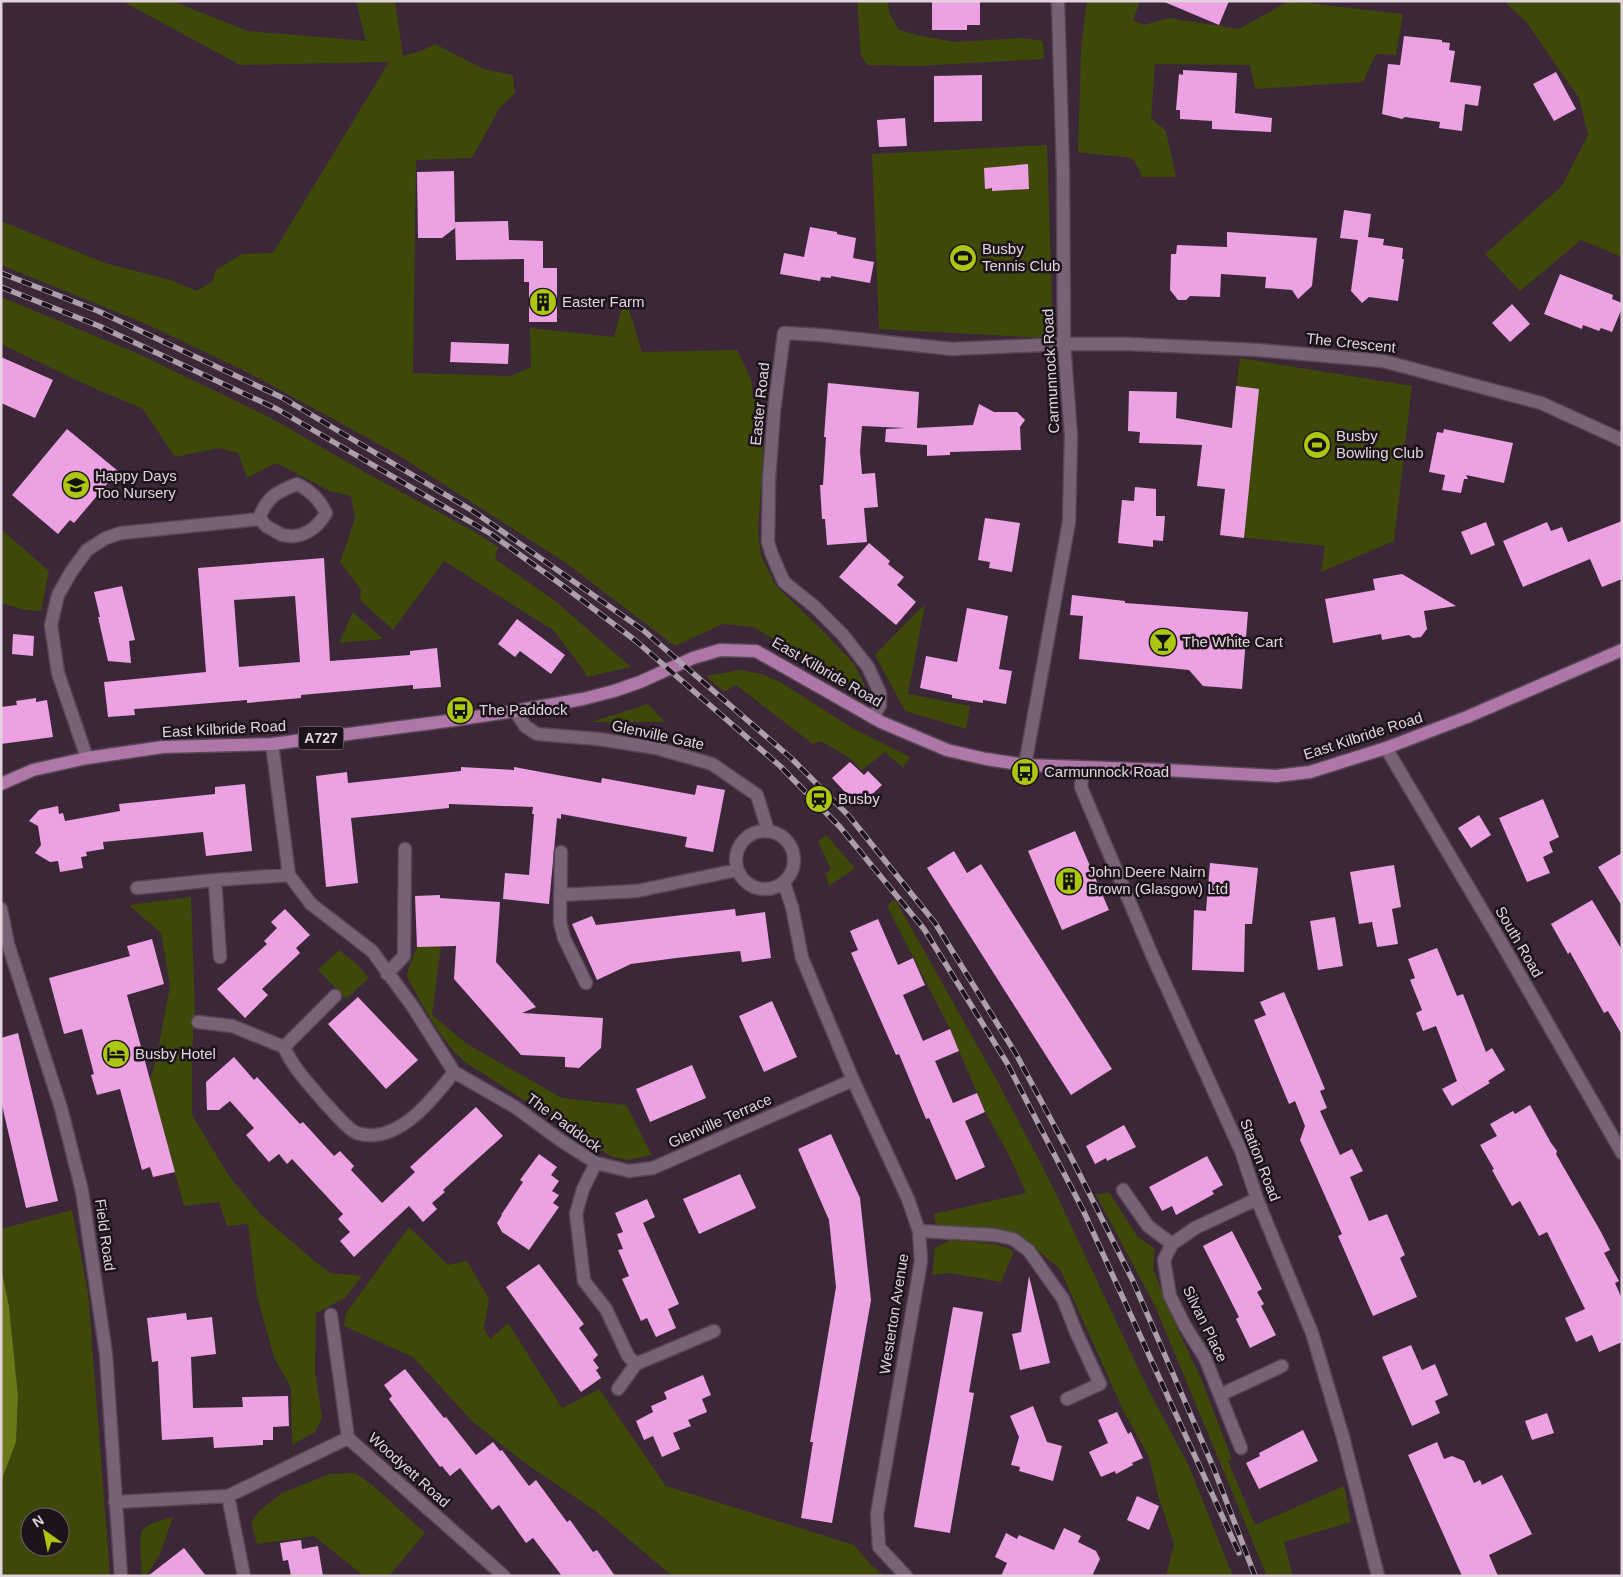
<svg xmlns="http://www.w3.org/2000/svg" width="1623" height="1577" viewBox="0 0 1623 1577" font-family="Helvetica,sans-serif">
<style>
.green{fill:#3e4809;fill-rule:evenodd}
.water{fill:#6a7917}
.building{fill:#eca2e2;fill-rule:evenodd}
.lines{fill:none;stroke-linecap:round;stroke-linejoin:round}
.pedestrian-casing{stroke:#574655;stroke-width:15}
.minor-casing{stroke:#574655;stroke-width:15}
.secondary-casing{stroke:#574655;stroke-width:15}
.primary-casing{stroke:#574655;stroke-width:15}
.pedestrian{stroke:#786275;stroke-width:12}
.minor{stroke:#786275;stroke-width:12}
.secondary{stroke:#786275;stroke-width:12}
.primary{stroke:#ae77a7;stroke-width:12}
.rail-casing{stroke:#ad9eab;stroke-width:5.5}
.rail{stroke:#1c131b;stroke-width:4;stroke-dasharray:11;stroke-linecap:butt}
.labels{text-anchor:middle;stroke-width:5;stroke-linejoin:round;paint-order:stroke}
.shield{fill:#1c131b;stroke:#a69aa4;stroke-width:1}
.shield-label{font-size:14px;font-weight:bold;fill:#e1d4df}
.poi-label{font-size:15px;fill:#e1d4df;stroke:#1c131b;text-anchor:start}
.street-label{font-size:15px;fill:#e1d4df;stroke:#1c131b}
</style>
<rect width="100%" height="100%" fill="#3b2738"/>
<path class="green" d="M122,1h50l76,30 118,10 -10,-40h39l8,55 18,-5 14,-7 49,25 29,6 2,18 -16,16 -27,49 -56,2 -3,213 98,3 20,-9 -1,-39 84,9 11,-41 17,56 95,-2 14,29 2,19 10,8 1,34 -6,91 3,24 15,31 48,46 31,33 12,25 -58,-28 -55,-35 -31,-3 -48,22 -109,-83 -171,-110 -144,-79 -105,-50 -145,-59v-44l104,42 69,18 22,10 16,-9 4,-12 26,-16 31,-1 116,-191 -149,3z
M857,1h31l1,11 10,18 22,6 34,6 67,-4 21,3 1,18 -127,7 -49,-1 -7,-9z
M1087,1h53l-7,19 11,5 25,-7 70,11 50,-28 114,13 -7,41 -20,-1 -13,28 -108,7 -5,-24 -95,-1 -4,54 15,13 10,46h-34l-2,-6 -8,-13 -54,-6 3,-104z
M1504,1h118v256l-41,-17 -61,51 -35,-37 77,-68 26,-51 -9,-37 -52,-75z
M1047,145l6,189 -8,4 -166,-9 -7,-175z
M1,297l138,57 132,64 90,52 114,62 23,15 -3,12 59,41 77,67 -44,10 -4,-8 -29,-38 -110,-70 -51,69 -33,-30 1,-10 -21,-28 15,-43 -4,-23 -21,-5 -54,-28 -29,15 -9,-25 -19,-5 -44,9 -32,-48 -54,-23 -88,-42z
M1240,358l172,28 -18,155 -73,31 4,-26 -105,-11 16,-148z
M1,529l48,42 -8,40 -17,-1 -23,-7z
M925,604l-17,90 62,12 -4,23 -61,-18 -30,-56z
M353,612l30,27 -44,4z
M740,670l22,4 18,8 72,46 58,29 -7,11 -18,-16 -23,18 -11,-11 -30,-18 -8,3 -77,-59 -12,7 -18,-16z
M648,704l17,18h-74z
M826,835l29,33 -26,18 -4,-13 6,-3 -13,-29z
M191,897l4,113 -3,44v61l37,61 33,40 50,43 18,14 32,3 -17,22 -29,15 -1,58 7,47 -7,14 -23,13 -1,-57 -17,-31 -17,-61 -9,-72 -21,2 -8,-24 -35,4 -34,-125 7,-26 13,-69 -9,-53 -32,-28z
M895,899l104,185 52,99 97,206 40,75 45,112h-67l8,-32 -17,-52 -8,-35 -26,-47 -63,-141 -31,-26 -16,-11 -18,-3 -59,-4 -2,-11 92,-21 -16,-36 -25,-45 -35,-83 -63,-123z
M441,946l-9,69 35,29 95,54 64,7 26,50 -23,5 -17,-3 -147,-95c-26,-23 -41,-55 -58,-85l1,-7 9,-23z
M339,950l17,13 13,15 -23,21 -28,-29z
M1109,1192l28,44 18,13 -2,20 25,61 22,46 32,83 -4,2 27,64 89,-39 7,36 -67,20 9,34h-26l-112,-270 -59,-111z
M72,1210l16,83 22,283h-109v-94l15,-40 2,-46 -9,-90 -8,-39v-38zM30,1517h30v30h-30z
M409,1227l39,38 19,-4 22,38 -5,29 6,11 18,-16 54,85 37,-19 67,97 188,59 17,20 14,11h-213l-75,-64 -72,-49 -52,-41 -60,-65 -69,-31 2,-13z
M951,1240l44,4 19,7 -13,31 -52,-9 -17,2 3,-27z
M355,1473c26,17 47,40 70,60l-36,43h-25l-50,-40 -57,8 -6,-22 9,-12 22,-17 48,-19z
M173,1517l-13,37 -14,22h-4l-2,-31 1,-13 9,-8z"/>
<path class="water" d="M1,1267l8,39 9,90 -2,46 -15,40z"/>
<path class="building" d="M932,1h48v24h-13v5h-35z
M1162,1h67l-10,24z
M1404,36l38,4v2l8,1 -1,7 6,1 -5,31 31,4 -3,20 -13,-2 -3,27 -23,-3 1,-6 -35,-5 -3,2 -20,-5 6,-50 12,1z
M1183,70l54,3 -2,40 37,5 -1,14 -59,-3v-8l-32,-2v-9h-4l3,-36 4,1z
M1556,72l20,37 -22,12 -21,-37z
M982,75v46l-48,1v-46z
M905,118l2,28 -28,1 -2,-27z
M1028,164l1,25 -37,2v-3l-7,1 -1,-21z
M454,171l1,57 -13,10h-24l-1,-66z
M1344,210l27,4 -3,23 16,2 -1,6 20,3 -1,11h2l-6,42 -29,-4 -7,6 -11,-12 7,-51 -18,-2z
M508,221l1,19 34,1v27h14v54h-28v-40h-5v-23l-68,1 -1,-38z
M810,227l27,5v2l19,4 -3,20 21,4 -4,21 -39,-7v2l-10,-1 -1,4 -40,-7 4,-21 20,4z
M1227,232l90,6 -5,48 -14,13 -6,-9 -27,-2 1,-11 -45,-3 -1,23 -30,-1 -4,4h-8l-8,-10 1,-36h5l1,-9 50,2z
M1560,274l53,21 -1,4 10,4v5l-10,24 -11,-4 -2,3 -16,-6 -1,4 -38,-15z
M1512,304l18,20 -20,18 -18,-19z
M451,342l58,2 -1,20 -58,-2z
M1,357l52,23 -18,38 -34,-15z
M828,383l91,9 -2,36 56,-3 6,-21 15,8h23l8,8 -5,7 1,23 -71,2v3l-23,1v-11l-42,-3 1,-13 19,-1 -43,-2 -2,25 2,23 13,-1 3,34 -14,1 3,34 -40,3 -2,-26h-3l-2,-34h3l3,-48h-2z
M1236,386l23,3 -15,149 -24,-3 5,-46 -28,-3 5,-41 -63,-2 1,-11 -12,-1 1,-40 48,1 -1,26 56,10z
M67,429l51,42 -44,52 -4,-3 -12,14 -46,-39z
M1444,429l69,14 -9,40 -38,-8 2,4h-4l-3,14 -19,-3 3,-15 -16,-3 8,-40 6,1z
M1135,487l21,2v27h9l-2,25 -10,-1v7l-35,-4 4,-43 12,1z
M985,518l35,5 -8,49 -23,-4 1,-6 -12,-2z
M1622,521v58l-20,8 -12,-28 -67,28 -20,-46 44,-19 4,9 11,-4 6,15z
M1486,522l9,23 -24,10 -10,-23z
M869,543l21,18 -2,3 16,13 -7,8 19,17 -20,23 -57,-48z
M324,558l6,103 80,-6v-4l27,-3 4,39 -28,2v-4l-112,10v3l-54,5v-3l-85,7 -28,2 1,6 -27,2 -4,-35 102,-10 -8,-104zM295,596l5,66 -61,5 -5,-67z
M1402,574l54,32 -32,5 3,18 -6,8 -8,1 -4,-3 -27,5 -1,-6 -48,9 -8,-44 50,-9 -2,-11z
M122,586l13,54 -6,1 2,22 -23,-2 -10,-44h2l-6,-25z
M1072,595l53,6v2l123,9 -6,77 -39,-3 -14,-16 -110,-11 4,-43 -13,-1z
M967,608l41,8 -9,53 13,2 -6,33 -23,-4v3l-31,-5v-3l-32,-7 6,-32 31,6z
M517,619l48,36 -14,19 -31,-23 -5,6 -17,-13z
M13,634l21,2 -1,20 -21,-2z
M36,698v4l11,-2 6,37 -52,7v-37l16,-2 -1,-4z
M850,762l14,13 4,-4 14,14 -17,16 -2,-2 -6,6 -25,-27z
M461,767l53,3v-3l87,16 1,-5 93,17 2,-10 28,5 -12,62 -28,-5 2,-10 -126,-23v5l-4,-1 -8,86 -46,-5 2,-26 24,2 5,-61h-2l1,-7 -84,-3v4l-98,10 7,65 -32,4 -10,-111 31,-4 1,11 113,-12z
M245,784l7,67 -46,5 -3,-24 -100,10 1,7 -18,3 1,4 -6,1 2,11 -23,4 -2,-11 -8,1 -15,-9 6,-8 -3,-19 -9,-5 10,-11 19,-4 1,8 4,-1 2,8 55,-10 -1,-7 96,-10v-7z
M1543,799l16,38 -10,5 4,10 -10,5 7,16 -23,9 -28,-64z
M1479,815l12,20 -20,13 -13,-20z
M1075,831l34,79 -47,20 -34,-79z
M954,851l13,22 14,-9 131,205 -41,26 -144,-227z
M1622,853v53l-24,-39z
M1210,863l48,5 -6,56h-7l-1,48 -52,-2 2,-60 12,1z
M1394,865l7,42 -9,2 6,35 -21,3 -5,-25 -13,2 -9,-52z
M440,895v3l60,4 -4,60 40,45 -14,6 81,5 -2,30 -22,20 -14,-1v-10l-44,-2 -67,-76 2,-33 -39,1 -2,-51z
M1592,900l30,50v85l-14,-24 -4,2 -34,-61 -2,2 -17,-30z
M285,909l25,26 -14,13 4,5 -38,36 6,6 -23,23 -28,-29 50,-45 -3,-3 13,-13 -6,-6z
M735,909l1,7 29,-4 6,46 -29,4 -2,-11 -64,7 -45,6 -34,16 -25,-56 20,-8 4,9z
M1335,917l8,49 -25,4 -8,-49z
M878,919l20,46 15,-7 12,27 -22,10 20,46 27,-12 9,22 -24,10 18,42 24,-10 8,19 -20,9 20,46 -29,13 -27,-62 -3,1 -27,-65 -3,1 -45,-102 7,-3 -8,-19z
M152,939l12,45 -37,11 48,177 -22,5 -3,-10 -8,3 -22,-81 -23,6 -6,-20 3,-1 -12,-45 -18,5 -15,-56 81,-22 -3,-10z
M1437,948l20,48 6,-2 23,58 6,-4 13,22 -17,11 2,2 -38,23 -10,-17 15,-8 -21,-55 -13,5 -7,-18 6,-3 -12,-30 5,-2 -7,-19z
M1284,992l41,97 -5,2 7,17 -7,3 20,44 12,-6 11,22 -13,6 19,44 18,-7 18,41 -5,3 17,39 -44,19 -35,-80 4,-2 -42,-94 5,-14 -10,-25 -6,3 -35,-84 12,-5 -6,-13z
M358,997l60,63 -32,29 -58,-65z
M772,1001l25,56 -33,15 -25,-56z
M18,1033l40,168 -32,7 -25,-107v-63z
M234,1057l20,23 3,-3 43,47 3,-2 31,34 6,-5 14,15 -3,4 31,33 33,-31 -5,-5 66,-60 27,29 -60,54 2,2 -13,11 5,6 -14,13 -14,-16 -55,51 -14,-16 10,-9 -12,-13 5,-5 -51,-55 -5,5 -8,-10 -10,8 -23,-27 8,-7 -24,-27 -11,9h-12l-1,-28z
M692,1065l14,33 -56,24 -14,-33z
M1530,1105l21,38 6,8 -1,3 45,78 9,18 -6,3 15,28 -4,2 7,16v43l-23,10 -7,-17 -16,7 -11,-24 20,-9 -38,-77 -8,4 -19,-35 -8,5 -20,-36 2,-1 -14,-24 17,-9 -7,-12 23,-13 2,3z
M1124,1125l12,22 -29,14 -1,-3 -11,6 -9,-18z
M831,1134l29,64 11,102 -39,223 -31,-5 12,-76h-3l26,-155 -7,-67 -31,-71z
M539,1154l18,13 -6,8 8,6 -7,10 7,4 -6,8 6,4 -30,43 -27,-18 -5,-9 5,-8h-1l22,-33 -3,-2z
M1207,1156l16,29 -11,6 2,3 -38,21 -4,-9 -10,5 -13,-24z
M740,1174l16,34 -57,26 -16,-35z
M647,1199l8,18 -12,6 36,81 -11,5 8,19 -20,9 -9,-19 -6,3 -19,-42 7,-3 -11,-26 5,-1 -6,-15 6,-2 -8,-19z
M1232,1231l30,58 -5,3 7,12 -3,2 15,29 -26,13 -14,-29 3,-2 -36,-71z
M539,1264l45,60 -5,4 19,27 -5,5 6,8 -3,2 5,8 -20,14 -75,-105z
M1029,1276l21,87 -30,7 -8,-36 9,-2z
M953,1307l30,5 -14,80 5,1 -24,140 -36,-6z
M186,1313l1,7 25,-3 4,37 -25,3 2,51 50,-1 -1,-10 46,-1 1,30 -16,1v13h-10v5l-49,3 -1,-11 -51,3 -4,-79 -6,1 -5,-44z
M1411,1345l11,25 13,-6 13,31 -13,6 5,12 -28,13 -30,-69z
M405,1369l39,49 2,-1 30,38 17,-13 7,9 2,-1 27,36 7,-6 31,42 3,-2 23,32 4,-2 18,26h-53l-29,-38 -7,5 -27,-38 -7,5 -32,-42 -10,8 -8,-10 -2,1 -51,-68 3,-3 -8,-11z
M703,1375l8,20 -9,4 5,13 -19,8 3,6 -18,7 7,16 -18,8 -9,-21 -9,4 -8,-19 17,-9 -2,-6 16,-7 -3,-7z
M1033,1406l14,36 15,4 -9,35 -34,-10 1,-4 -9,-2 8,-28 -9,-21z
M1117,1412l11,22 3,-2 12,26 -11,5 1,2 -17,9 -1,-3 -14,6 -12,-25 19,-9 -10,-23z
M1547,1413l7,20 -22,7 -7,-19z
M1303,1430l15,31 -59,28 -13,-26 14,-7 -1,-3z
M1437,1442l7,17 8,-3 12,5 10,22 6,-3 2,5 20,-10 30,59 -43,21 9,21h-36l-54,-121z
M1137,1496l22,10 -10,24 -22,-10z
M1064,1528l17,8 -3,6 18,9 4,8 -8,17h-91l6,-13 -12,-6 11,-24 11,6 2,-4 35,15z
M301,1540l1,9 16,-3 5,30h-32l-3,-16 -5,1 -3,-18z
M184,1548l22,28h-58z"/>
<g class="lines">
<g class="pedestrian-casing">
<path id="pedestrian" d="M515,711l10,15 12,8 61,5"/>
</g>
<g class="minor-casing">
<path id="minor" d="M297,484c14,7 22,15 29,29 -8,15 -25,27 -43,22 -3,0 -7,-4 -10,-5 -8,-4 -10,-6 -13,-14 8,-20 17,-24 37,-32z
M873,718l7,-13v-12l-12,-26 -25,-32 -28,-28 -31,-25 -12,-27 -4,-13 1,-63 5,-68 10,-78 36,2 132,14 112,-5h64l130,6 125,11 158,42 81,37
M598,739l58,9 56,16 45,31 11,36
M272,744l17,131 22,29 61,47 41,56 41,65 61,35 48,35 33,21 -13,26 -7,25 8,67 22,28 22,47 8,8 78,-33
M1386,748l115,194 121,211
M87,758l-29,-85 -7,-48 7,-30 13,-23 16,-22 19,-12 15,-5 140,-14
M1083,768l-2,19 71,168 89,196 16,48 55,134 31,104 35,139
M736 860a29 29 0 1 1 58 0a29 29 0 1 1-58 0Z
M561,852l-1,70 4,16 22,45
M215,880l5,77
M784,883l8,24 10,51 51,122 55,119 11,32 2,30 -44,253 2,33 27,29
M137,888l78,-8 74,-5
M560,895l77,-4 100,-21
M1,909l7,35 53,164 21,83 24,163 15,222
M387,974l17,-18 1,-107
M198,1022l34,4 52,21c9,21 25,37 40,55 7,7 25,29 33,31 40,13 76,-34 97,-61
M284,1047l51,-51
M596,1163l33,8 24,-3 200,-88
M1123,1190l25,36 24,18
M919,1231l76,4 18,4 16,12 34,48 13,33 24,52 -33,15
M331,1315l17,123
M618,1389l18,-25
M1220,1395l62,-29
M1241,1448l-36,-90 -20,-32 -15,-30 -6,-36 8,-16 23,-16 62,-29
M228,1496l16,80
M115,1502l113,-6 120,-58 156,138"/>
</g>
<g class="secondary-casing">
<path id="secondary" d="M1025,765l44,-243 2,-86 -7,-92 -1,-172 -5,-171"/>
</g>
<g class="primary-casing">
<path id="primary" d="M1,784l32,-14 54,-12 76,-11 109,-3 183,-24 60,-9 68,-12 31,-8 26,-9 53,-24 27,-8 36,1 125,71 66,28 39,9 39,6 140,5 111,6 34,-4 76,-24 81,-31 155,-67"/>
</g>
<use href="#pedestrian" class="pedestrian"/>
<use href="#minor" class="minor"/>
<use href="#secondary" class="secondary"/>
<use href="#primary" class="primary"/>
<g class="rail-casing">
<path id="rail" d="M1,273l97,38 185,87 190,113 170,119 148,128 58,58 86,107 81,131 56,105 61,122 81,188 41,107
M1,287l98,39 178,83 214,125 75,54 70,53 144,125 60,61 84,102 83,134 76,147 156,343"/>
</g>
<use href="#rail" class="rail"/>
</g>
<defs>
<g id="stadium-disc" transform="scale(1.4375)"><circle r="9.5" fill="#acc611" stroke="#1c131b"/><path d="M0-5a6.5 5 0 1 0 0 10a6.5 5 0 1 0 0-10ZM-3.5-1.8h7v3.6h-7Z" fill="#111"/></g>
<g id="building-disc" transform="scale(1.4375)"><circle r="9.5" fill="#acc611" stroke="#1c131b"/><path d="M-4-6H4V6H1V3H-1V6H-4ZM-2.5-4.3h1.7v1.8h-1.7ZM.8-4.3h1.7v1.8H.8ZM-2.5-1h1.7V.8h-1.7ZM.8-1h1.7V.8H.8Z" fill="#111"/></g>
<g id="school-disc" transform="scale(1.4375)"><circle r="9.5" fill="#acc611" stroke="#1c131b"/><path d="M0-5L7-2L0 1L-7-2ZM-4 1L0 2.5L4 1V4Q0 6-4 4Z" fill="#111"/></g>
<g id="bar-disc" transform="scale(1.4375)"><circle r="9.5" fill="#acc611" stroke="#1c131b"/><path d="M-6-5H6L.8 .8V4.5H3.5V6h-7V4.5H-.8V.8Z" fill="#111"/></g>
<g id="bus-disc" transform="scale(1.4375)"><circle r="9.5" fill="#acc611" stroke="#1c131b"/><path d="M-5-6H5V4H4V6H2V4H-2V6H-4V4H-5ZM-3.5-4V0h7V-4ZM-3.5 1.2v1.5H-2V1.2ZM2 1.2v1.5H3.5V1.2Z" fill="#111"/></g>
<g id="station-disc" transform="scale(1.4375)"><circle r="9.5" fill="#acc611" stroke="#1c131b"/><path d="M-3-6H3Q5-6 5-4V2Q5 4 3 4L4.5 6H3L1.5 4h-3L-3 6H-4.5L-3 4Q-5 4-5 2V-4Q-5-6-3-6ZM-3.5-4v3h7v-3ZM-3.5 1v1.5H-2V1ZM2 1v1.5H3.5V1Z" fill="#111"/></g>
<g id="hotel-disc" transform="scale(1.4375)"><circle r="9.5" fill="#acc611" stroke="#1c131b"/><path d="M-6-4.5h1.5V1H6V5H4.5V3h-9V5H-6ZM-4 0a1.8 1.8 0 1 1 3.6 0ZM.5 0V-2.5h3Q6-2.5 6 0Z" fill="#111"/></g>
</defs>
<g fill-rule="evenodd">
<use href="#stadium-disc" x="963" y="258"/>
<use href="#building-disc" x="543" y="302"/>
<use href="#stadium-disc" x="1317" y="445"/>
<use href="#school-disc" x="76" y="485"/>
<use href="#bar-disc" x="1163" y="642"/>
<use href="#bus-disc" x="460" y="710"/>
<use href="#bus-disc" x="1025" y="772"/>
<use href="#station-disc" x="819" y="799"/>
<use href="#building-disc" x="1069" y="881"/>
<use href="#hotel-disc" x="116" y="1054"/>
</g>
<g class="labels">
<rect class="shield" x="298.5" y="726.5" width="45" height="23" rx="4"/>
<g class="shield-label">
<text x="321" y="743">A727</text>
</g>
<g class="poi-label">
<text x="982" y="254">Busby<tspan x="982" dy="17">Tennis Club</tspan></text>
<text x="562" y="307">Easter Farm</text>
<text x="1336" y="441">Busby<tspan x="1336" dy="17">Bowling Club</tspan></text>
<text x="95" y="481">Happy Days<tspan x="95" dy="17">Too Nursery</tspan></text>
<text x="1182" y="647">The White Cart</text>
<text x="479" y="715">The Paddock</text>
<text x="1044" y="777">Carmunnock Road</text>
<text x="838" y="804">Busby</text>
<text x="1088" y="877">John Deere Nairn<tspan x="1088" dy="17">Brown (Glasgow) Ltd</tspan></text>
<text x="135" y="1059">Busby Hotel</text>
</g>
<g class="street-label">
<text transform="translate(1351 343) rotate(6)" y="5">The Crescent</text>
<text transform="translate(1051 371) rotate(-93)" y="5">Carmunnock Road</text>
<text transform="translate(760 404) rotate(-84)" y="5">Easter Road</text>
<text transform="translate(827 672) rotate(30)" y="5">East Kilbride Road</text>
<text transform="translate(224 729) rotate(-3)" y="5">East Kilbride Road</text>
<text transform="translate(658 735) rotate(12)" y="5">Glenville Gate</text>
<text transform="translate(1363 736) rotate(-18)" y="5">East Kilbride Road</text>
<text transform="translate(1519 942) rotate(60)" y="5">South Road</text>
<text transform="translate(720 1121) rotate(-24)" y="5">Glenville Terrace</text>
<text transform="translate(564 1123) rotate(36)" y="5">The Paddock</text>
<text transform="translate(1260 1160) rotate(69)" y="5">Station Road</text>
<text transform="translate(105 1235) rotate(82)" y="5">Field Road</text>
<text transform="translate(894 1314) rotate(-81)" y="5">Westerton Avenue</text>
<text transform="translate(1205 1324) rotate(64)" y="5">Silvan Place</text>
<text transform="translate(409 1470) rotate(42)" y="5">Woodyett Road</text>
</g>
</g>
<rect width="1623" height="1577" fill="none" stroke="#e1d4df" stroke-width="5"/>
<g transform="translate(45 1532) rotate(327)"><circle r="24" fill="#1c131b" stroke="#6b6069"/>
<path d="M0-4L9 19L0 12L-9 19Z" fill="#acc611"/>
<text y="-8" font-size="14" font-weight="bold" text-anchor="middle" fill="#e1d4df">N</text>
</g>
</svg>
